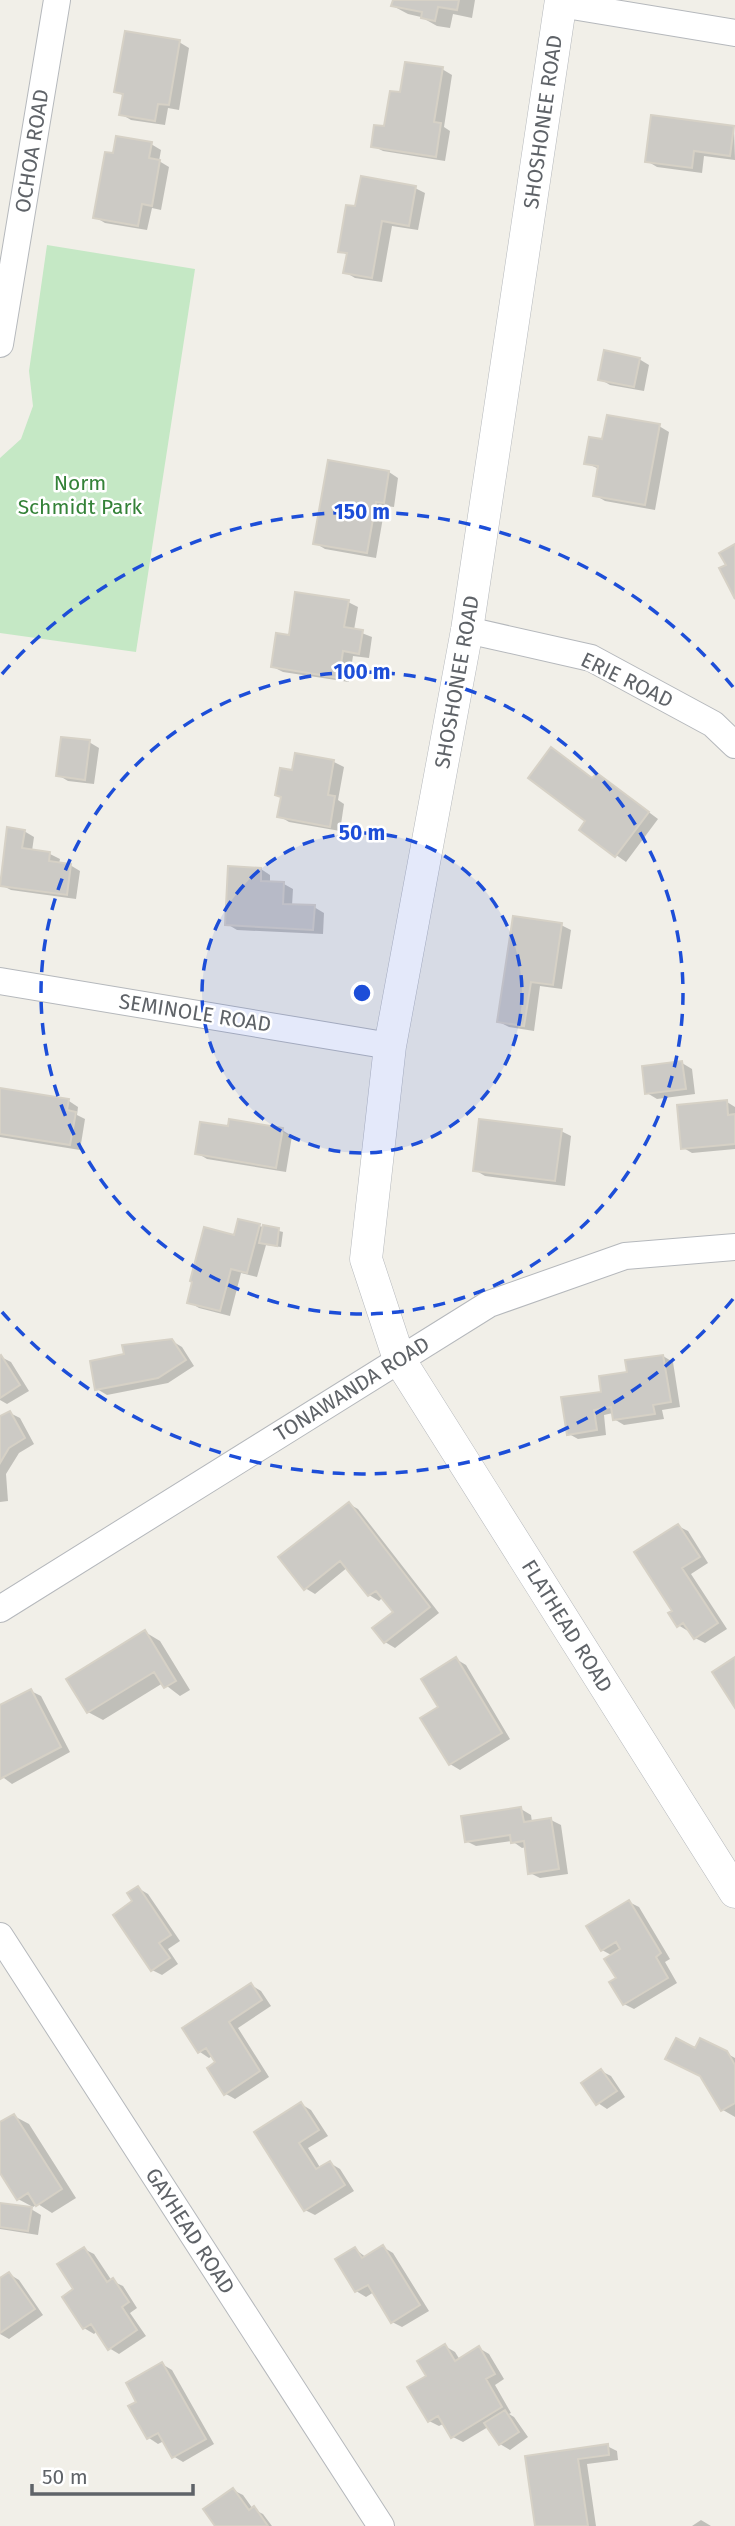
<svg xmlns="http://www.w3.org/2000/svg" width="735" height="2526" viewBox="0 0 735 2526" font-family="'Fira Sans',sans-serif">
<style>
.green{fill:#c5e8c5}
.shadow{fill:#0003}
.building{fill:#cccac5;stroke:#d6d1c6;stroke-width:2}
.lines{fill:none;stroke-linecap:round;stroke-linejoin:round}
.minor-casing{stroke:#b5b8bc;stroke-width:28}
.tertiary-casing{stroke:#b5b8bc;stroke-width:33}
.minor{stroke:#fff;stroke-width:26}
.tertiary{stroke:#fff;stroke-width:32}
.ring{fill:none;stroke:#1d4ed8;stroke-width:3.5;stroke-dasharray:12 9}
.labels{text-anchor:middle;stroke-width:5;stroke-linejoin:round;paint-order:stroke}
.street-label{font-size:21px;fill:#5f6368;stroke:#fff}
.park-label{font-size:21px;fill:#348238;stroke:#fff}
.centre{fill:#1d4ed8;stroke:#fff;stroke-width:3.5}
.ring-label{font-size:21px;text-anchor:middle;font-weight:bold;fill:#1d4ed8;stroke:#fff;stroke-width:5;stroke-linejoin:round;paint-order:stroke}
</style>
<rect width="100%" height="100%" fill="#f1efe8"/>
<path class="green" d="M47,245l148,24 -59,383 -136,-19v-175l21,-19 12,-33 -4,-35z"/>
<path class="shadow" d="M394,0h81l-3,18 -19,-4 -3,14 -13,-2 -16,-9 -13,-3 -15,-8z
M179,42l10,6 -10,62 -11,-2 -3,17 -34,-5 -10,-6 3,-18 -8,-5z
M442,69l10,6 -8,52 6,4 -5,30 -62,-10 -10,-5 12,-18 16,-34z
M734,128l1,32 -31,-4 -2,17 -45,-6 -10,-6z
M151,144l10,6 -2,11 10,6 -8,43 -9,-2 -5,22 -42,-7 -10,-6 20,-62z
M415,188l10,5 -7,37 -26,-4 -10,56 -27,-4 -10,-6 3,-17 -8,-4 17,-43z
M639,359l10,6 -5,26 -34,-6 -10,-6z
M659,426l10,6 -14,78 -50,-9 -10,-6 4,-26 -13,-6 18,-22z
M389,472l9,6 -4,29 -9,-1 -9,52 -51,-9 -10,-6z
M348,602l10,5 -4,23 18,7 -3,21 -16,-2 -4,26 -66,-10 -10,-5 17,-30z
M89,742l10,6 -5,36 -26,-3 -10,-6z
M296,755l38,7 10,5 -6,33 6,4 -4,27 -51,-9 -10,-6 3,-18 -5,-3 16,-23z
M594,780l13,1 51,38 -32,43 -45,-32 7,-9z
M24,831l10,6 -2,14 18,3 10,5 -1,5 11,1 10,6 -4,28 -65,-9 -10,-5z
M261,869l9,6v8l14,1 9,5 -1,17 22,1 10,6 -1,21 -86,-4 -10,-6z
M561,925l10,5 -9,59 -22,-3 -6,45 -25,-4 -10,-5z
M682,1063l10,6 3,25 -38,5 -10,-6z
M0,1090l69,11 9,6 -1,8 8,4 -5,31 -80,-13z
M727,1102l8,5v42l-43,4 -10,-6z
M229,1128l53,2 10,6 -6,36 -79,-13 -10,-6z
M561,1131l10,5 -6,50 -80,-10 -10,-6z
M239,1221l44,11 -2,15 -15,-2 -9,32 -16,-4 -11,43 -31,-8 -10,-6 46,-65z
M172,1341l10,6 12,19 -26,17 -61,12 -10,-6 29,-33z
M663,1356l10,6 7,45 -18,3 2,9 -40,6 -10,-6 -1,-6 -9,2 2,20 -28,4 -9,-5 34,-41 26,-19z
M1,1357l10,5 18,29 -22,13 -7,-4z
M10,1413l10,5 14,26 -15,9 -13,21 2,27 -8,1v-84z
M349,1504l9,5 81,104 -44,35 -10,-6 10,-29 -12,-16 -4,4 -10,-6 -21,-28 -33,27 -10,-6z
M678,1526l10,5 20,32 -17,11 36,55 -22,14 -10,-5 -5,-8 -2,1 -10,-6 -3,-14z
M145,1632l15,9 30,49 -10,6 -17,-13 -60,37 -15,-8z
M456,1659l10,6 44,74 -50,31 -10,-6 -10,-56z
M31,1691l10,5 29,56 -58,32 -12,-9v-68z
M521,1809l10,6 1,7 19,-2 10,5 7,49 -28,4 -10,-5 -4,-26 -4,1 -10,-7 -36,5 -10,-5z
M138,1888l10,6 32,47 -12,8 10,15 -16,11 -10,-5 -17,-68z
M629,1902l10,5 31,52 -5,3 12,21 -43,26 -10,-5 -11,-48 -11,-6z
M251,1985l10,6 10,15 -33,22 31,49 -34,22 -9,-5 -8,-31 -5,-8 -4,3 -9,-6z
M696,2050l30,3 9,5v59l-12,-7 -20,-33z
M601,2071l10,5 14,21 -18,12 -9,-6z
M301,2104l10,6 17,26 -20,12 13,21 9,-6 10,6 14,22 -39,24 -10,-5 -48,-77z
M14,2116l15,8 47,74 -24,15 -14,-9 -5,3 -15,-8 -18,-29v-45z
M0,2205l31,4 10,6 -3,20 -38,-6z
M383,2247l10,6 36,58 -27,16 -10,-5 -18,-30 -8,5 -10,-6 -1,-42 12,9z
M84,2249l10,5 18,27 11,5 14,22 -7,5 16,23 -27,18 -10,-6 -12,-17 -3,3 -10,-6 -8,-38z
M9,2274l10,6 24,35 -34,24 -9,-5v-54z
M445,2346l10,6 5,8 19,-12 10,6 15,25 -9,6 16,28 -2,1 5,3 14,20 -18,13 -10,-6 -12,-17 -25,15 -10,-5 -8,-14 -6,3 -10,-5v-45z
M162,2364l10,6 42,74 -31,18 -10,-6 -9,-15 -6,3 -9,-6 -18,-31 8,-5z
M607,2446l10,5 1,9 -31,4 9,62h-60l-9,-69z
M233,2490l10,5 10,14 10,5 9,12h-54z
M701,2520l10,6h-19z"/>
<path class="building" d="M393,0h66l-2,10 -19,-3 -3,14 -14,-3 1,-6 -31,-6z
M125,31l55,9 -11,65 -11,-1 -3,17 -36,-6 4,-21 -9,-2z
M405,62l38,5 -9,55 7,1 -5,34 -65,-10 3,-22 10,1 6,-35 10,1z
M651,115l83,11 -4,30 -36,-5 -2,17 -47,-6z
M116,136l36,6 -3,16 11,2 -8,46 -10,-2 -4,22 -45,-8 12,-66 8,1z
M361,176l55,10 -7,40 -27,-5 -10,57 -29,-5 4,-20 -9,-1 8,-47 9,1z
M604,350l36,8 -6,29 -36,-7z
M607,415l53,9 -15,81 -52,-9 5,-30 -14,-2 5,-27 13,2z
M328,460l61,11 -5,32 -8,-1 -9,51 -54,-9z
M735,544v55l-16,-31 7,-3 -7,-12z
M295,592l54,8 -5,27 19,3 -4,24 -16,-3 -4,27 -68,-11 5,-34 13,2z
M61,737l29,3 -5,40 -29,-4z
M551,747l41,31 5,-5 52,39 -34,45 -36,-27 6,-9 -57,-43z
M295,753l39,7 -6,35 7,1 -5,31 -53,-10 4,-20 -6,-2 5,-27 12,2z
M7,827l18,3 -3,18 28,4 -1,9 22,3 -4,31 -67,-9z
M228,866l33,2v13l23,1 -1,22 32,1 -2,25 -88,-5z
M513,916l49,7 -9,62 -22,-3 -7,44 -27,-4z
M682,1061l4,28 -41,5 -3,-28z
M0,1088l69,11 -2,11 9,2 -6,33 -70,-11z
M727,1100l1,15 7,-1v30l-54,5 -4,-44z
M229,1119l54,9 -7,40 -81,-14 5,-32 28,4z
M479,1119l83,10 -7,52 -82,-10z
M238,1219l22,5 -13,49 -16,-4 -11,42 -33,-8 5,-21 -2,-1 14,-54 30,8z
M263,1225l16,3 -2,18 -18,-3z
M172,1339l14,21 -28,18 -63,12 -5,-29 34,-7 -2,-9z
M1,1355l19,30 -20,13v-42z
M663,1355l8,47 -18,3 2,9 -42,6 -2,-13 -17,3 3,20 -30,5 -6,-38 40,-5 -2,-16 28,-4 -2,-12z
M10,1411l15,27 -16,10 -9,15v-47z
M349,1502l81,105 -46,36 -12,-15 21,-16 -17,-21 -8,5 -28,-35 -36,29 -26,-33z
M678,1524l22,33 -18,11 36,55 -24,16 -11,-16 -6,4 -9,-14 4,-2 -38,-59z
M145,1630l31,51 -12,7 -10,-16 -67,41 -21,-34z
M456,1657l46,76 -53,32 -29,-47 18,-11 -17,-28z
M735,1657v51l-23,-36z
M31,1689l30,58 -61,32v-74z
M521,1807l3,15 27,-4 8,51 -31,5 -4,-33 -13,2 -1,-8 -45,7 -4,-26z
M138,1886l33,49 -12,8 11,15 -19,13 -38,-56 19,-14 -5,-8z
M629,1900l32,53 -5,4 12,21 -45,27 -14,-23 7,-4 -12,-19 16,-10 -4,-7 -15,9 -15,-25z
M251,1983l11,17 -33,22 31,49 -36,24 -17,-27 8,-6 -9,-14 -8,5 -16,-25z
M676,2038l19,10 5,-10 27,13 8,14v38l-14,8 -21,-35 -35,-17z
M601,2069l16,22 -21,14 -15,-22z
M301,2102l18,28 -20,13 17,26 14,-8 15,24 -41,26 -50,-79z
M14,2114l48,75 -26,17 -8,-13 -11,7 -17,-27v-51z
M0,2203l32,4 -4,24 -28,-4z
M383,2245l37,60 -29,18 -23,-38 -13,7 -20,-33 20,-12 7,11z
M84,2247l23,35 6,-4 16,24 -7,5 15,23 -29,20 -17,-26 -8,5 -21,-32 11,-8 -16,-25z
M9,2272l26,37 -35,24v-55z
M445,2344l10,17 24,-15 16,28 -9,5 16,28 -51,31 -13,-22 -10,6 -21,-35 19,-11 -9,-15z
M162,2362l44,77 -34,19 -14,-25 -11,6 -19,-33 8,-4 -10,-19z
M505,2410l14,22 -20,13 -15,-22z
M608,2444l1,11 -31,4 10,67h-53l-10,-70z
M233,2488l16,22 5,-4 14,20h-53l-12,-17z"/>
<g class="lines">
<g class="minor-casing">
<path id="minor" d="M560,4l175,29
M0,344l57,-344
M467,630l124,28 122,66 22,21
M0,981l390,65
M0,1609l489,-305 136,-48 110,-9
M0,1936l381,590"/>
</g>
<g class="tertiary-casing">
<path id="tertiary" d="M561,0l-94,630 -77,416 -24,213 33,100 336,533"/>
</g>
<use href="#minor" class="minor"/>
<use href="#tertiary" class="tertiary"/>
</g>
<circle cx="362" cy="993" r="160" fill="#1d4ed8" fill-opacity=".12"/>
<g class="ring">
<circle cx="362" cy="993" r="160"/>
<circle cx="362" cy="993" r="321"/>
<path d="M733 1299A481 481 0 0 1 2 1312M2 674A481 481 0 0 1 733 687"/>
</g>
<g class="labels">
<g class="street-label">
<text transform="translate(543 122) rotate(-82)" y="7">SHOSHONEE ROAD</text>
<text transform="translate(32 151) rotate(-81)" y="7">OCHOA ROAD</text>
<text transform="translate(627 680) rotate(26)" y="7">ERIE ROAD</text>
<text transform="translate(457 682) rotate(-80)" y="7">SHOSHONEE ROAD</text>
<text transform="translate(195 1013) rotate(9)" y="7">SEMINOLE ROAD</text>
<text transform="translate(352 1389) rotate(-32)" y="7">TONAWANDA ROAD</text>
<text transform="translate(567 1626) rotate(58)" y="7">FLATHEAD ROAD</text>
<text transform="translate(190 2231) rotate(57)" y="7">GAYHEAD ROAD</text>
</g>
<g class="park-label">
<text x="80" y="490">Norm<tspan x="80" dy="24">Schmidt Park</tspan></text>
</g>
</g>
<circle cx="362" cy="993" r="10" class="centre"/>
<g class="ring-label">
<text x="362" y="519">150 m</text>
<text x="362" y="679">100 m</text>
<text x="362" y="840">50 m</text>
</g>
<path d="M32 2484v10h161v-10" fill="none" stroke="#5f6368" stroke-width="3.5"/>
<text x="42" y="2484" font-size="21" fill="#5f6368" stroke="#ffffff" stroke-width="5" paint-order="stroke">50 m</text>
</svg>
